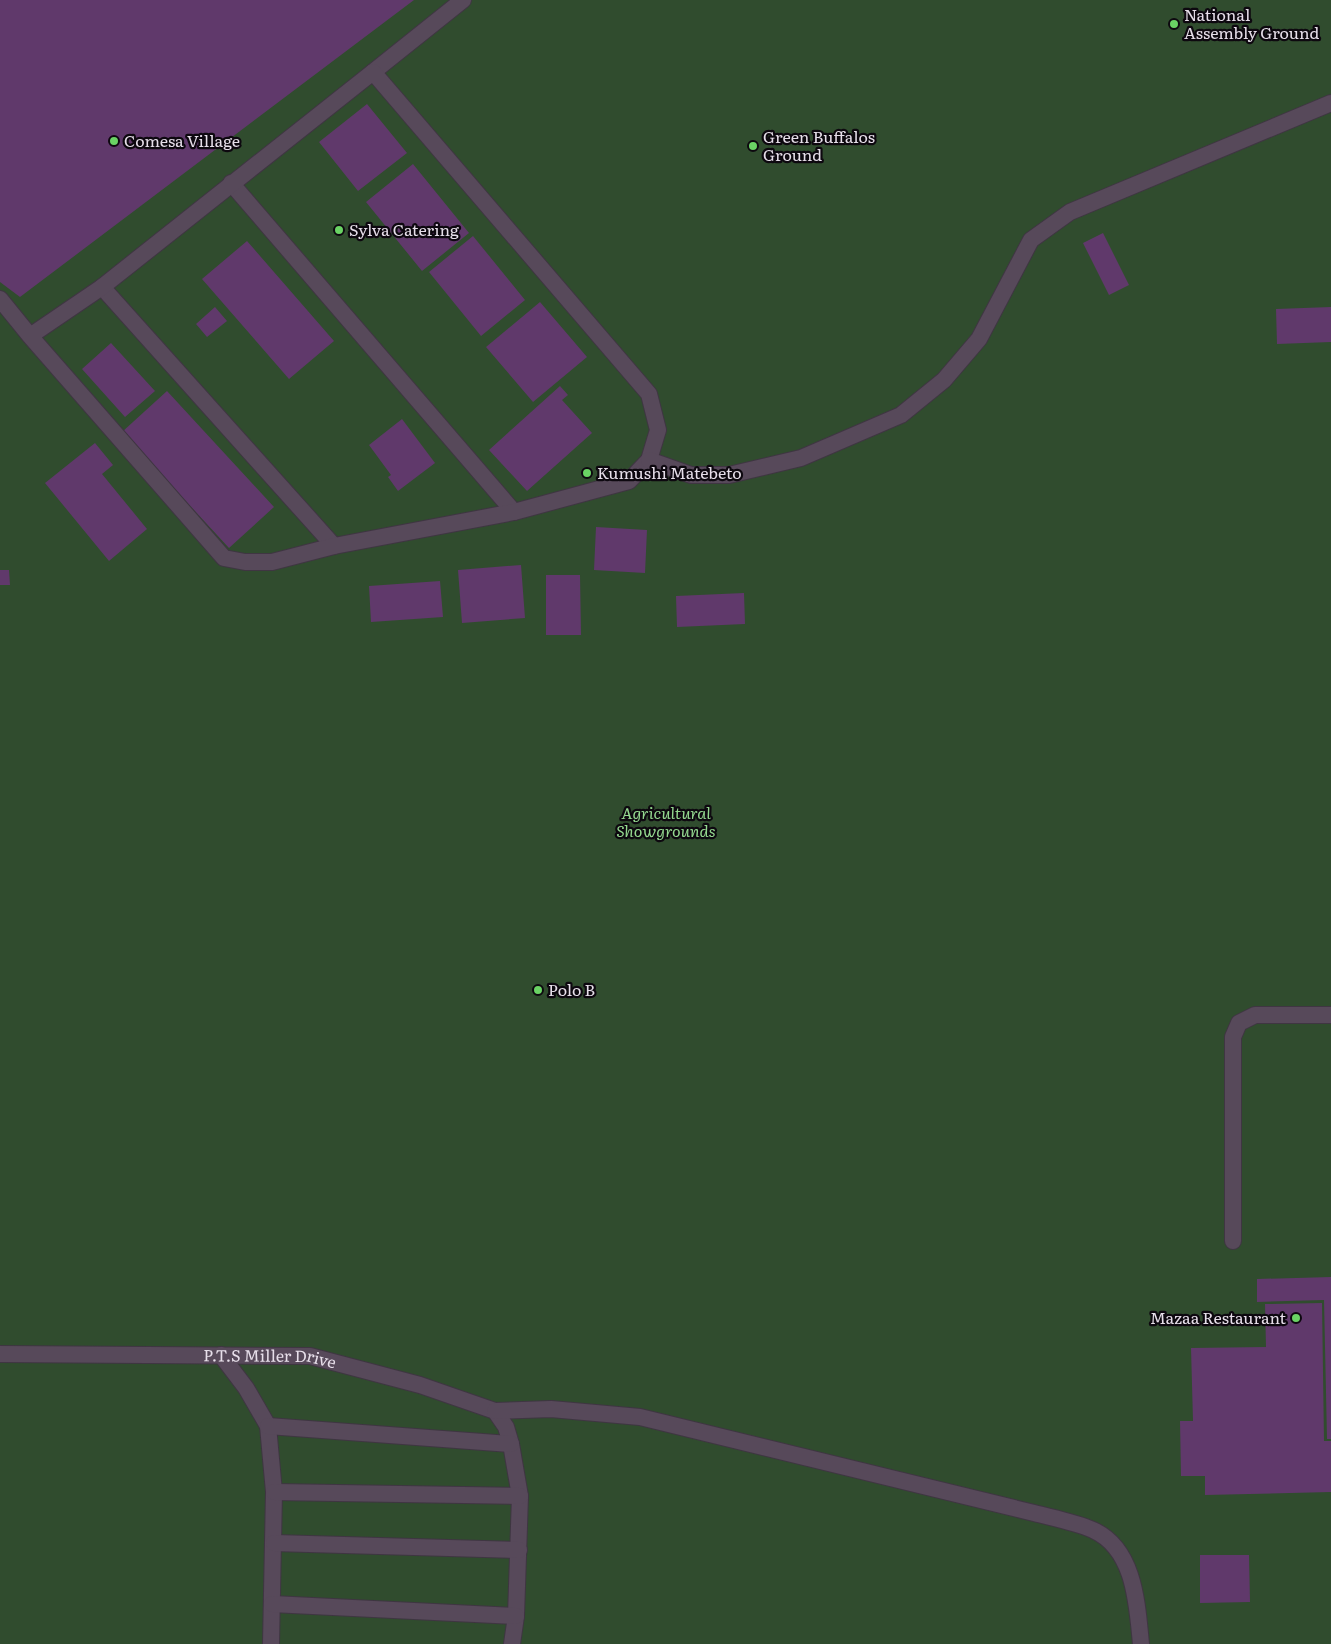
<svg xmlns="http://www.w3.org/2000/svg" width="1331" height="1644" viewBox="0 0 1331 1644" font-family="Literata,serif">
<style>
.green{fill:#304c2e}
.building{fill:#60396b}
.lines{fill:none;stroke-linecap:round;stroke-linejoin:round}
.lane-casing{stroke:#3f3642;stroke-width:18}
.lane{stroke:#57495a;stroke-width:16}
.poi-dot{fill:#6ad364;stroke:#0d080f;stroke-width:2}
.labels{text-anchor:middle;stroke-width:4.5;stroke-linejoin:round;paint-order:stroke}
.poi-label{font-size:16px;fill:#e7dfea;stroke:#0d080f;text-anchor:start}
.park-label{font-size:16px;font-style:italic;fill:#94d88f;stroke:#0d080f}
.street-label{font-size:16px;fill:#e7dfea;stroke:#0d080f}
</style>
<rect width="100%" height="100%" fill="#271b2b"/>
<path class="green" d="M0,0h1331v1644h-1331z"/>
<path class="building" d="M0,0h414l-394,297 -20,-15z
M367,104l40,49 -49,38 -39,-49z
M413,164l56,69 -47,38 -56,-69z
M1103,233l26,52 -20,10 -26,-52z
M473,236l52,64 -44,36 -52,-64z
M247,241l87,100 -45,38 -87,-100z
M540,302l47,55 -54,45 -47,-55z
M215,307l12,14 -20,16 -11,-13z
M1331,307v35l-54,2 -1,-35z
M111,343l44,48 -30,26 -43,-48z
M560,386l8,9 -6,5 30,33 -65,58 -38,-41z
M167,391l107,116 -45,41 -107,-116z
M402,419l33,44 -37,28 -10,-14 3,-2 -22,-30z
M95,443l18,22 -11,9 45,55 -38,32 -64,-78z
M596,527l51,3 -2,43 -51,-3z
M521,565l4,53 -63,5 -4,-53z
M0,570h9l1,15h-10z
M546,575h34l1,60h-35z
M440,581l3,36 -72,5 -2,-36z
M744,593l1,31 -68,3 -1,-31z
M1331,1277v162h-4l-3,-139 -67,2v-23z
M1322,1303l2,138h7v51l-126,3v-19h-24l-1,-55h13l-2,-73 75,-1 -1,-43z
M1200,1555h49l1,47 -50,1z"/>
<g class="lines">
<g class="lane-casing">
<g id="lane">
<path d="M373,72l90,-72"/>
<path d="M231,183l283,329"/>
<path d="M102,287l232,259"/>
<path d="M0,299l30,37 194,222 21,4h27l62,-16 180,-34 115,-31 20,-21 9,-30 -9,-36 -276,-322 -271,215 -72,49"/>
<path d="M649,460l42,15h38l72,-17 100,-43 43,-35 35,-41 52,-99 39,-28 261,-109"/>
<path d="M1233,1241v-204l6,-14 16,-8h76"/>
<path id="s1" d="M0,1354l310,2 110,29 75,26 11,16 5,17 9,52 -4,120 -4,28"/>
<path d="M221,1355l25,33 22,38 6,66 -3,152"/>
<path d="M495,1411l56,-2 89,8 394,96c19,5 41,9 59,17 42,19 44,74 48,114"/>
<path d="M268,1426l243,18"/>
<path d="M274,1492l246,4"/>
<path d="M274,1543l245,7"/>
<path d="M272,1604l244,12"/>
</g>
</g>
<use href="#lane" class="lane"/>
</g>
<g class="poi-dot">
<circle cx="1174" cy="24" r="5"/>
<circle cx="114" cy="141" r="5"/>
<circle cx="753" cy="146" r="5"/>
<circle cx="339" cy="230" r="5"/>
<circle cx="587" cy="473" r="5"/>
<circle cx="538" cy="990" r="5"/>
<circle cx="1296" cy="1318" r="5"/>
</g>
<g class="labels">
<g class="poi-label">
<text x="1184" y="21">National<tspan x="1184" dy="18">Assembly Ground</tspan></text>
<text x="763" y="143">Green Buffalos<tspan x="763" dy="18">Ground</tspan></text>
<text x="124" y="147">Comesa Village</text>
<text x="349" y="236">Sylva Catering</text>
<text x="597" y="479">Kumushi Matebeto</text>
<text x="548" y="996">Polo B</text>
<text x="1286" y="1324" text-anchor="end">Mazaa Restaurant</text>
</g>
<g class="park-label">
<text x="666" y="819">Agricultural<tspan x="666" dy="18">Showgrounds</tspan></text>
</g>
<g class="street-label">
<text dy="6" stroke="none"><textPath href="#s1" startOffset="270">P.T.S Miller Drive</textPath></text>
</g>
</g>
</svg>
